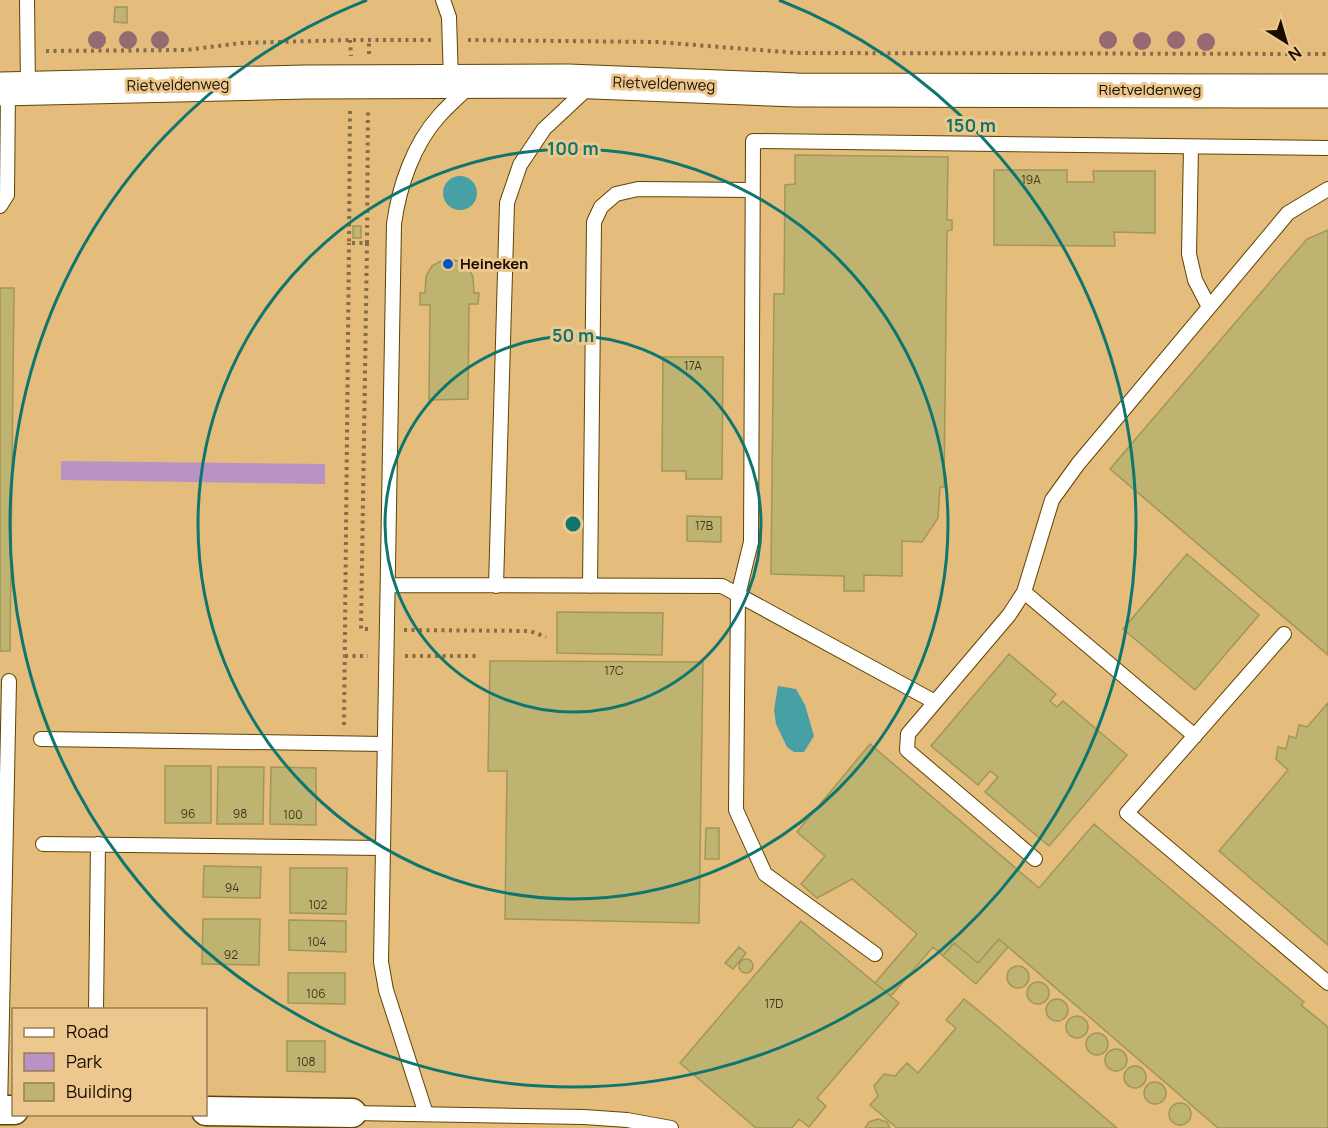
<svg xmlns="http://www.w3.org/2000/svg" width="1328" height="1128" viewBox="0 0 1328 1128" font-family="Manrope,sans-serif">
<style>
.built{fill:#e4bc7c;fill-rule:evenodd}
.green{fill:#b893c3}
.water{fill:#46a0a4}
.building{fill:#bfb372;stroke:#a29658;stroke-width:1.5}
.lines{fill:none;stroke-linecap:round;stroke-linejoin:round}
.service-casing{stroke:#614301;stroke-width:16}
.minor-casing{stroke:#614301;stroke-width:31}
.tertiary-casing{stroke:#614301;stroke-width:35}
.path{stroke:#866d4a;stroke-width:4;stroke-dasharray:3 4.5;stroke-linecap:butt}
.service{stroke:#fff;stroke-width:14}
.minor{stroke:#fff;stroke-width:28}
.tertiary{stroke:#fff;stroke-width:33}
.tree{fill:#956a72}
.ring{fill:none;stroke:#0f766e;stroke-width:3}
.poi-dot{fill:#0255bf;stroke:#ecc88f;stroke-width:2}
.labels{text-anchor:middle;stroke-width:6;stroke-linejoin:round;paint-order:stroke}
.number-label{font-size:12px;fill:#42361c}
.street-label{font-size:15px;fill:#190d00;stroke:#ecc88f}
.poi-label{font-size:15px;font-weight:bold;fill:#190d00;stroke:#ecc88f;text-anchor:start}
.centre{fill:#0f766e;stroke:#ecc88f;stroke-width:3}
.ring-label{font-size:18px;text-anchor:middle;font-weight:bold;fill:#0f766e;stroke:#ecc88f;stroke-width:6;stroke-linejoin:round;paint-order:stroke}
</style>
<rect width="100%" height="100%" fill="#ecc88f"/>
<path class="built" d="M0,0h1328v1128h-1328zM14,1010h192v104h-192z"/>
<path class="green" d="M61,461l264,3v20l-264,-4z"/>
<path class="water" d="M443 193a17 17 0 1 1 34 0a17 17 0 1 1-34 0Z
M778,686l18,3 9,16 9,31 -10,16h-10l-7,-5 -11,-23 -2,-14z"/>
<path class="building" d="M115,7h12v16l-13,-1z
M795,155l153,2 -1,63h5v10l-5,1 -3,256h-4l-2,31 -16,24 -20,-1v35l-38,-1v16h-20v-15l-73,-2 3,-280h10l1,-109 10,-1z
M994,170h73v12h27l-1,-11h62v62l-41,-1 1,14 -121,-1z
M353,226h8v12h-8z
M1328,230v425l-218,-186 197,-230z
M450,259l11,3 7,5 5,10 1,16h5l-1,11h-9l-1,95 -39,1 1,-95h-10v-12h5l1,-17 6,-10 7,-4z
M0,288h14l-4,363h-10z
M663,357h60l-1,122h-36v-8h-24z
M687,516l34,1v25l-34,-1z
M1187,554l72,61 -64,75 -72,-61z
M557,612l106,1 -1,42 -105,-2z
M1009,654l47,40 -6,7 7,6 6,-6 64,54 -78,91 -64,-54 13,-15 -8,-6 -12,14 -47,-39z
M490,661l213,1 -4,261 -194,-4 2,-148h-19z
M1328,703v242l-109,-94 69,-81 -12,-11 2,-12 8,2 3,-13 7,2 3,-13 8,2z
M870,744l169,144 55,-64 210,178 -3,3 27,22v101h-110l-219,-189 -21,24 -24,-20 -11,13 -10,-9 -42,49 -16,-13 42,-49 -65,-55 -35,19 -16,-14 24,-28 -28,-24z
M165,766h46v57h-46z
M218,767h46l-1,57h-46z
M271,767l45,1v57l-46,-1z
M706,828h13v31h-14z
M204,866l57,1 -1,31 -57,-1z
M290,868h57l-1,46 -56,-1z
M203,919h57l-1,46 -57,-1z
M289,920l57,1v31l-57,-2z
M801,921l98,82 -82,95 9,8 -17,21 -10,-8 -7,9h-36l-76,-65z
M999,939l9,8 -32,37 -33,-28 11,-13 24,20z
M739,947l7,6 -13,16 -8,-6z
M739 966a7 7 0 1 1 14 0a7 7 0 1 1-14 0Z
M1007 977a11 11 0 1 1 22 0a11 11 0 1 1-22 0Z
M288,973h57v31l-57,-1z
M1027 993a11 11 0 1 1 22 0a11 11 0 1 1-22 0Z
M1046 1010a11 11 0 1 1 22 0a11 11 0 1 1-22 0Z
M964,999l20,16 133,113h-220l-27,-23 8,-9 -4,-10 10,-12 11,2 12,-13 11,10 38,-45 -10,-8z
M1066 1027a11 11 0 1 1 22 0a11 11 0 1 1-22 0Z
M1086 1044a11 11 0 1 1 22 0a11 11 0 1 1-22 0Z
M287,1041h38v31l-38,-1z
M1105 1060a11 11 0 1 1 22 0a11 11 0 1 1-22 0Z
M1124 1077a11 11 0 1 1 22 0a11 11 0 1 1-22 0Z
M1144 1093a11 11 0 1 1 22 0a11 11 0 1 1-22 0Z
M1169 1114a11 11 0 1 1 22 0a11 11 0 1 1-22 0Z
M878,1119l9,3 3,6h-25l4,-6z"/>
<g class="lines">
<g class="service-casing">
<path id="service" d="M27,0l1,89
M443,0l6,17 2,64
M1191,147l-2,107 6,26 14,27
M0,206l7,-11 1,-106
M389,585l333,1 213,116
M496,586l11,-383 13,-38 24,-36 46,-43
M590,586l4,-364 7,-15 15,-13 22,-5 115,1
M1024,592l171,144
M1284,634l-157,179 201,170
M41,739l344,5
M43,844l340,4
M1035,859l-128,-109 1,-16 101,-119 15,-23 28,-92 26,-36 210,-251 40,-24
M875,954l-110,-80 -29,-64 2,-215 13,-53 2,-401 575,7
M96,1010l2,-166
M0,1110l9,-429
M352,1113l232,4 43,3 44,8
M426,1114l-40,-124 -5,-28 13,-738c5,-37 19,-79 45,-108 9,-10 20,-20 30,-29"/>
</g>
<g class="minor-casing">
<path id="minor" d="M0,1110h14
M206,1111l146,2"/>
</g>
<g class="tertiary-casing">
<path id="tertiary" d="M0,89l305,-7 263,-1 229,9 531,1"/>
</g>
<path class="path" d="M350,40l1,16
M468,40l189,2 140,11 531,1
M46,51l140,-1 55,-7 109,-3h81
M369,54v-14
M350,111l-1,132h18l-6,386h8
M367,243l1,-134
M404,630l126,1 16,6
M345,656h23
M405,656h74
M344,725l5,-482"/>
<use href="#service" class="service"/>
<use href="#minor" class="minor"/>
<use href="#tertiary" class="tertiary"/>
</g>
<g class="tree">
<circle cx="97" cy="40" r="9"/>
<circle cx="128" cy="40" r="9"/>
<circle cx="160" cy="40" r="9"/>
<circle cx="1108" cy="40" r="9"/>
<circle cx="1176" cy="40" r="9"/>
<circle cx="1142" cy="41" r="9"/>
<circle cx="1206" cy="42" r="9"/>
</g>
<g class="ring">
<circle cx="573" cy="524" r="188"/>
<circle cx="573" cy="524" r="375"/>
<path d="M779 0A563 563 0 1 1 367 0"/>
</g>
<circle class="poi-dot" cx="448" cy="264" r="6"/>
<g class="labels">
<g class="number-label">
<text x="1031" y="184">19A</text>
<text x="693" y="370">17A</text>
<text x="704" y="530">17B</text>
<text x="614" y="675">17C</text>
<text x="188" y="818">96</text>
<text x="240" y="818">98</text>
<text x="293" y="819">100</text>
<text x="232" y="892">94</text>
<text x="318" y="909">102</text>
<text x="317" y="946">104</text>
<text x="231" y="959">92</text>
<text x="316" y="998">106</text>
<text x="774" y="1008">17D</text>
<text x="306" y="1066">108</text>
</g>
<g class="street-label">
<text transform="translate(664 84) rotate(2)" y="5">Rietveldenweg</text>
<text transform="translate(178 85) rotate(-1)" y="5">Rietveldenweg</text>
<text x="1150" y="95">Rietveldenweg</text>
</g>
<g class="poi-label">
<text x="460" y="269">Heineken</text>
</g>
</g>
<circle cx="573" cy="524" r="9" class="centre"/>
<g class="ring-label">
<text x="971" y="132">150 m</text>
<text x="573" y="155">100 m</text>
<text x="573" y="342">50 m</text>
</g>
<rect x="12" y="1008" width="195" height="108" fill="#ecc88f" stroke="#987d56" stroke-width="1.5"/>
<rect x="24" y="1028" width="30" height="9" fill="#ffffff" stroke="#987d56" stroke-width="1.5"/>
<text x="66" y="1038" font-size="18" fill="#190d00">Road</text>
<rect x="24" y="1053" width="30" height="18" fill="#b893c3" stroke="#987d56" stroke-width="1.5"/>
<text x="66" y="1068" font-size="18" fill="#190d00">Park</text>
<rect x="24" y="1083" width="30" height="18" fill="#bfb372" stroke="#987d56" stroke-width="1.5"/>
<text x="66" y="1098" font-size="18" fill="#190d00">Building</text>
<g transform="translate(1286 42) rotate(143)" stroke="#ecc88f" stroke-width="4.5" paint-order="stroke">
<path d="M0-4.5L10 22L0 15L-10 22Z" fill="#190d00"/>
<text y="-9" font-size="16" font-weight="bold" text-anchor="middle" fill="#190d00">N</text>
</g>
</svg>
